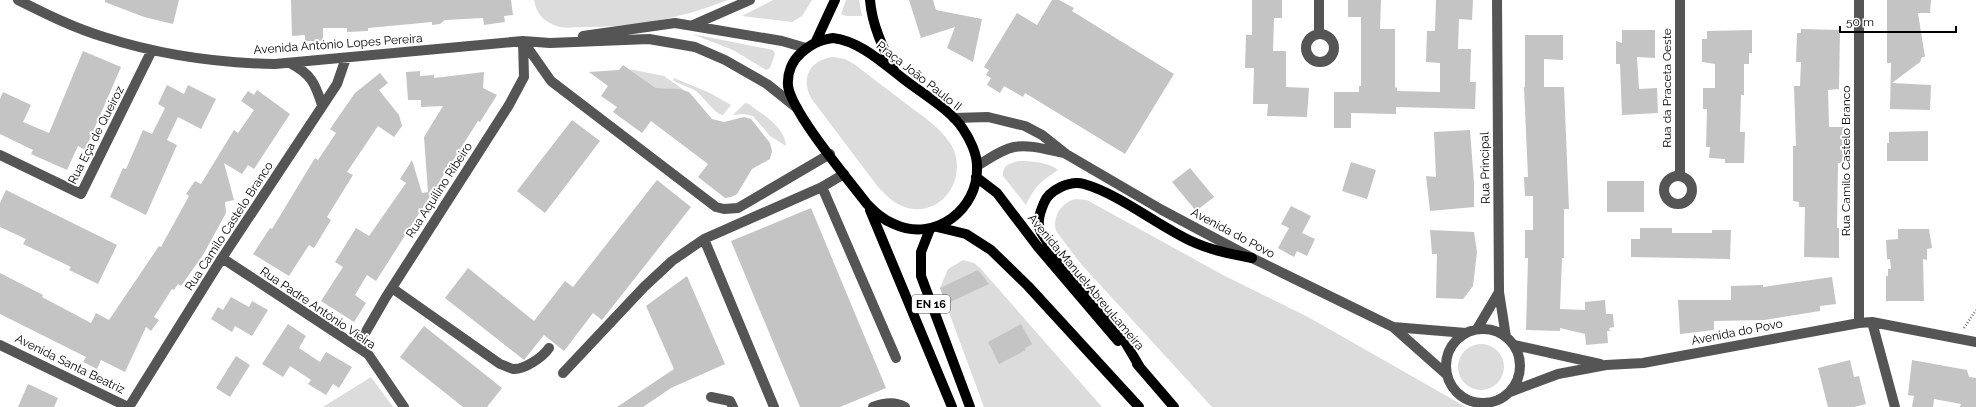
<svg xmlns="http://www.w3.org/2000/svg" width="1976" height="407" viewBox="0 0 1976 407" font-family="Raleway,sans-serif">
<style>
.green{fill:#dcdcdc}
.building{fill:#c4c4c4}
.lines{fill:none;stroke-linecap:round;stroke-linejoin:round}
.path{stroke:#777;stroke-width:2.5;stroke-dasharray:1 2;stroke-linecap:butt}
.minor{stroke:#555;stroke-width:10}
.major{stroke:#000;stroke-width:10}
.labels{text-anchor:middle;stroke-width:4;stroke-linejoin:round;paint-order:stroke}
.shield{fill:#fff;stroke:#4c4c4c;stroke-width:1}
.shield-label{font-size:11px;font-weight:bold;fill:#000}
.street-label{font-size:12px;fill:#000;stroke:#fff}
</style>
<rect width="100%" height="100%" fill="#fff"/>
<path class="green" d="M534,0h194c-53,20 -90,27 -147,27 -8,0 -20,2 -27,-2 -12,-5 -18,-13 -20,-25z
M773,0h39l-10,16 -10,6 -50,-6z
M846,0h13l3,16h-16l-5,-2z
M692,34l81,16 2,4 -5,14 -4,2 -33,-20z
M834,57l11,2 9,5c18,14 37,28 55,42 15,11 31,22 41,37 21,33 -9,79 -48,63 -10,-4 -17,-12 -24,-19l-67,-89c-11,-21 0,-39 23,-41z
M629,69l35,7 20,14 -28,-2z
M674,78l36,15 21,12 -8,10 -4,-1c-9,-7 -15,-16 -23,-23 -8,-5 -16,-6 -23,-11z
M745,103l4,1c14,11 36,23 37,42l-16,-10 -17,-20 -10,-2 -10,1z
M1018,161c12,0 31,1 40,9 -17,11 -23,16 -32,35l-23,-29c-1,-10 7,-13 15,-15z
M1075,199l12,1 7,4 129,71 85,42 158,90h-254l-131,-143 -25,-33c-4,-14 5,-28 19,-32z
M963,260l11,3 7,6 121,138h-118l-44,-119 8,-19z
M1458 367a23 23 0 1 1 46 0a23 23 0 1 1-46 0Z
M371,377l22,30h-70z"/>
<path class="building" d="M105,0h74l-6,24 -29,-7 -39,-15z
M291,0h220l2,15 -9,1 1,6 -21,3 -1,-7 -38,2 -5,4 -8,1v-3l-64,6v3l-21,1v-4h-24v13h-18v-6l-13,1z
M909,0h24l3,10 46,9 -9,43 -26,-14 8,-21 -34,11z
M1052,0h7l15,8 -2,3 102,63 -49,80 -100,-61 -2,4 -19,-11 -4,7 -13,-8 4,-7 -5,-3 3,-5 -5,-3 33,-54 20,12z
M1252,0h30v18h-8l-1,33h13v36l23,1 -2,29 -40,-1 1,-12h-15l1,-36h-9l1,-33h6z
M1348,0h33l-1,29h15v58l2,1v3l43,1v-29l-14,-1 1,-31h8l1,-31h37l-1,20 -13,-1 -1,30h13l-1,33h6l-1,27 -79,-2v7l-45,-1v15h-17v-36h25v-6h2v-69h-13z
M1887,0h44l-1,13h-12l7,44h-3l-2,5 -28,21 39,2 -1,25 -40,-1 1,-46h-4z
M1801,29l39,1 -1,59 -11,1 1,37h15v36h-6l-1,65h2v30l-35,-1 1,-50h-6v-5l-6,-1v-55h3l-2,-60h6l1,-24h-5l1,-29h4z
M1622,30h33v28l-18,-1 2,32 18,-1 1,25 -36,2 -2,-51h-4v-23l6,2z
M1752,30v23h-3v11h-5v31h-3l-1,37h5l-1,31h-19v-4l-16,-1 1,-11h-4l1,-38h-4v-21h12v-24l-13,-2v-23h5v-8z
M1525,35h38v25l-19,-1v28h20l5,122h-5v49h-2l-2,51 25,1v-8l20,-2 1,14h7l1,13 -5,1 1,3h-3l1,12 -22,2 -1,-11 -25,-6v3l-34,-1 2,-72h-3v-28h8v-34h-8l-1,-19h4l-4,-90h1z
M83,51l38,16 -36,83 -7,-4 -11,24 -36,-16 2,-4 -33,-16v-35l3,-7 28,13 -8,17 26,11z
M623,65l33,23 24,1 9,3 23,27 12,3 20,-5 7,2 19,24 2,8 -2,8 -18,10 -15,25 -6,3 -6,1 -27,-21 10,-13 -57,-43 -9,12 -29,-21 4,-5 -16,-11 7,-10 -19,-14 30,-2z
M420,71v5l14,-1v3l50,-6 -1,16 14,7 -17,27 -2,-1 -102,160 -9,-6 -12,20 11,8 -12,19 -33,-21 22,-34 -8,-5 21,-34 13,8 37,-53 -6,-4 12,-19 10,33 6,-1 -4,-55 19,-31 -22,1v-7h-13l-2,-28z
M380,73l8,10 -9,7 20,25 3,11 -8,11 -16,-11 -31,46 6,3 -26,42 4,3 -17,28 -5,-3 -20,31 -36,-22 17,-26 2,1 43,-71 3,2 18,-27 -6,-4 25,-36z
M167,85l17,9 4,-9 28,14 -15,30 -23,-12 -11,23 10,5 -31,70 -36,-18 13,-29 3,1 17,-39 9,4 13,-26 -7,-4z
M257,90l33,24 -36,55 -6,-4 -6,9 -18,-11 10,37 -9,2 1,11 -23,42 -22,31 -3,-2 -4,6 -2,-1 -18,28 5,3 -8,11 -5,-4 -21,45 -24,-12 -4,9 -14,-7 3,-5 -86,-43v-41l43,22 -1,2 49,26 5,-10 13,7 50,-74 2,1 28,-51 -3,-2 9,-13 6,3 33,-54 4,3 16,-23 -13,-9 7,-10 6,4z
M572,120l28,21 -55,72 -28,-22z
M1470,130l4,53v24l-44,4 -4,-35 10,1 -2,-45z
M1928,131v30h-41v-18h2v-11z
M1351,162l25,8 -9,29 -25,-8z
M1190,168l24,29 -18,14 -24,-29z
M657,180l34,27 -89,113 -9,-7 -29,38 -20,-16 -20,25 -79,-62 23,-30 66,53 31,-40 8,6z
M1607,181h37v31h-37z
M6,190l111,55 -19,39 -29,-14 2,-3 -48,-23 3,-5 -26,-12v-24z
M1291,206l20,10 -9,17 13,6 -8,17 -10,-5 -3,6 -16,-9 11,-20 -8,-4z
M811,208l75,180 -46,19h-40l-69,-166z
M1640,228h32v5h40v-3h19l-1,29 -99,-2v-18h9z
M1898,229h31l3,19 -5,1v11l-4,-1 1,42h-38v-25h2v-7h3l-1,-10h-3l-1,-19 12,-1z
M1430,230l44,2 3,20 -4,34 -10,13 -27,-1 1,-44h-5z
M978,270l11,14 -43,20 -6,-16z
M687,276l38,88 -54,24 -28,19h-26l57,-38 -28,-63z
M1832,277l4,27 -16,2v5l-56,9 -50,1v9l-34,4 -2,-34h53v-14l32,-1v2z
M231,297l18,10 3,-6 16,9 -16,26 -17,-10 -3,6 -21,-13 7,-12 5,3z
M288,324l18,12 -7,12 21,14 6,-10 26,15 -13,21 -6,-4 -7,11 -18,-11 3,-4 -21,-14 -7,11 -21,-13z
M1021,324l11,20 -7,4 1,2 -27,14 -11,-22z
M424,326l78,62 -15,19h-24l-63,-50z
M236,356l14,9 -20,32 -14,-9z
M1850,360l4,17 5,-1 7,28 -12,3h-26l-10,-39z
M1912,360l55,10 2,7 7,1v29h-16l1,-3 -27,-5 -1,8h-21l2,-11 -6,-1z
M28,384l30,14 -4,9h-36z"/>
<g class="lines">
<path class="path" d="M1964,328l12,-18"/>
<path class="minor" d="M18,0c28,14 56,28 86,37 56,18 113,26 171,27l248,-23 27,2 99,-4 46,8 30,13 42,24 30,24
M1497,0l2,292 7,45
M693,25l57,-25
M1319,34v-34
M1306 48a14 14 0 1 1 28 0a14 14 0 1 1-28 0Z
M583,36l92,-13 107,18 24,7
M523,41l28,40 165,126 8,2 14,-1 92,-54
M290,63c21,11 25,20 32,42
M954,118l34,-1 37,9 17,9 24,19 96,56 90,48 141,69 53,47
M0,155l81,39 71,-144
M977,166c12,-7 23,-16 37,-19 15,-3 34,3 50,6
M1680,176v-176
M1664 190a14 14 0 1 1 28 0a14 14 0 1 1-28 0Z
M822,187l22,-13
M704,239l70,168
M222,258l146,96 36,53
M392,288l108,76c4,1 9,4 13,5 11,1 30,-12 36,-21
M1872,322l23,85
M1859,323v-323
M1393,327l73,6
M1446 366a37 37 0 1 1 74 0a37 37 0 1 1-74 0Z
M1477,329l22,-37
M0,345l128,62
M1514,345l86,19
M357,347l29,-50 123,-192 15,-28 -1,-36
M563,373l81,-86 28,-26 32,-22 118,-52 74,171
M1510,392l48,-18 48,-9 37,-2 216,-40 13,-1 104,20
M711,397l19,4 3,6
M129,407l93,-149 115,-174 9,-26
M873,407c10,-4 22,-6 32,0"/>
<path class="major" d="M870,0c2,25 13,48 24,70
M833,38c27,3 51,26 72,42 18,14 47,31 58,49 7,10 14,25 14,37 2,44 -43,77 -83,58 -11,-4 -19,-12 -27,-20 -19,-25 -75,-91 -79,-118 -1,-13 4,-25 13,-33 10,-9 18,-13 32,-15z
M816,41l19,-41
M976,177l21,16 41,54 80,94
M870,210l82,197
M937,227l29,7 25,16 37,36 111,121
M930,229l-9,23v24l49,131
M1137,364l37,43
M1141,369c-11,-18 -21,-37 -33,-54 -21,-28 -50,-52 -67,-83 -5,-9 -1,-20 3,-29 5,-13 26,-23 40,-19 35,10 73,41 107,57 19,9 40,13 61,17"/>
</g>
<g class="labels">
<rect class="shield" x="912" y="295" width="38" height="18" rx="3"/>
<g class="shield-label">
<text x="931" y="308">EN 16</text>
</g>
<g class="street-label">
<text transform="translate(338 44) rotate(-4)" y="4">Avenida António Lopes Pereira</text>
<text transform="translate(919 76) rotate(38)" y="4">Praça João Paulo II</text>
<text transform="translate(1667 88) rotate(-90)" y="4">Rua da Praceta Oeste</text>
<text transform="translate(96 135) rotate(-63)" y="4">Rua Eça de Queiroz</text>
<text transform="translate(1846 161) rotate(-90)" y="4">Rua Camilo Castelo Branco</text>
<text transform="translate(1485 168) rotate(-91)" y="4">Rua Principal</text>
<text transform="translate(439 190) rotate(-57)" y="4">Rua Aquilino Ribeiro</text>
<text transform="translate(229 226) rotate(-57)" y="4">Rua Camilo Castelo Branco</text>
<text transform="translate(1233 233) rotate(28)" y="4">Avenida do Povo</text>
<text transform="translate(1086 282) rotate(50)" y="4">Avenida Manuel Abreu Lameira</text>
<text transform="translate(318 308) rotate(34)" y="4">Rua Padre António Vieira</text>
<text transform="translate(1737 332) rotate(-11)" y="4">Avenida do Povo</text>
<text transform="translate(70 364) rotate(26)" y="4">Avenida Santa Beatriz</text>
</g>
</g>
<path d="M1840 26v6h116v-6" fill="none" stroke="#000000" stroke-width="2"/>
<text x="1846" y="26" font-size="12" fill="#000000" stroke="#ffffff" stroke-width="3" paint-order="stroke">50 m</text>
</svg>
